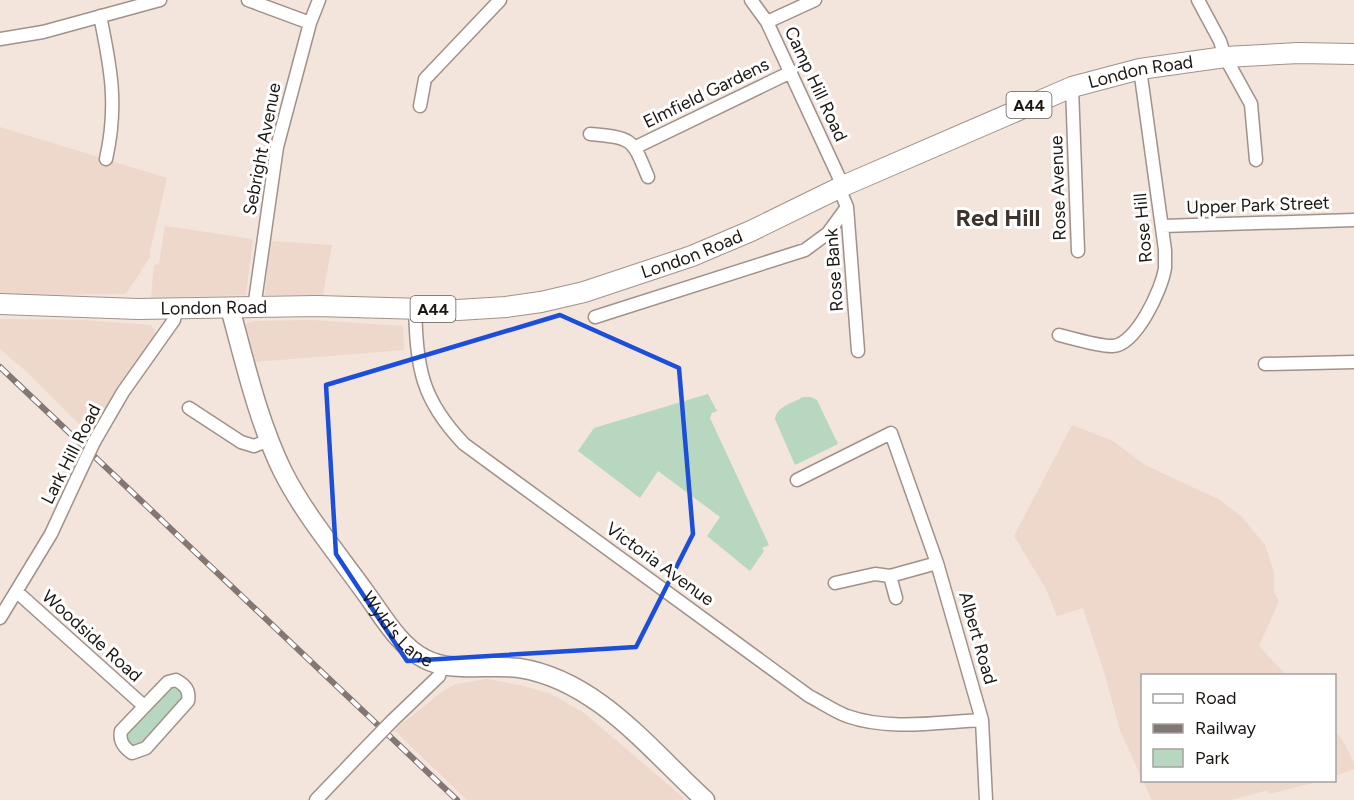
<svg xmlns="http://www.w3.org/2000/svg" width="1354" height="800" viewBox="0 0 1354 800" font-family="Figtree,sans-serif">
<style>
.built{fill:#eed7cb}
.green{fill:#b7d7c1}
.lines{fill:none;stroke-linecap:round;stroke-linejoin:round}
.minor-casing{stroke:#a0928a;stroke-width:15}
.secondary-casing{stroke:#a0928a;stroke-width:21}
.primary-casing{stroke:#a0928a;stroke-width:22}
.minor{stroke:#fff;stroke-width:12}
.secondary{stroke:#fff;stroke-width:18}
.primary{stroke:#fff;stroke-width:20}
.rail-casing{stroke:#827772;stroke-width:6}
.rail{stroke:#fff;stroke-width:4;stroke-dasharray:11;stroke-linecap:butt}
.minor-bridge-casing{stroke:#a0928a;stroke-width:15;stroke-linecap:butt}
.minor-bridge{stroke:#fff;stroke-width:12}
.marked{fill:none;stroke:#1d4ed8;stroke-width:4.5;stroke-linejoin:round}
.labels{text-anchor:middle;stroke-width:6;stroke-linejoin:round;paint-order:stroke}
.shield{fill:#fff;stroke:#615d5a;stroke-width:1.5}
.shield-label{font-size:16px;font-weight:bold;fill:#1d1714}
.street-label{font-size:18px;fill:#1d1714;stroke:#fff}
.district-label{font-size:24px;font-weight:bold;fill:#3f332d;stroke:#fff}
</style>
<rect width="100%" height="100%" fill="#f3e4dc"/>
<path class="built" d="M0,127l167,51 -17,73v6l-24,37 -126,1z
M165,226l88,13 -7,56 -95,3 3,-33 5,-1z
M270,241l62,4 -9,50h-58z
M0,319l82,1 69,5 6,11 -65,101 -64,-64 -28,-24z
M312,320l91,6 1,24 -150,12 -10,-34 3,-5 8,-2z
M1072,425l41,16 32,24 75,35 21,16 24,29 9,27v20l5,9 -20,45 27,29 -144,1v103l-22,-49 -16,-58 -21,-64 -26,8 -11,-27 -32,-53z
M487,679l37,7 27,8 33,19 100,85 -1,2h-216l-73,-70 49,-39 13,-7z
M1334,730l9,11 11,21v7l-19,7z
M1143,781h178l-52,13 -1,-4 -37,10h-79z"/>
<path class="green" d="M708,394l9,17 -5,2 -2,5 59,127 -7,3 2,3 -14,20 -43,-35 13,-19 -62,-46 -18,27 -62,-47 16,-23z
M803,397h8l6,3 21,44 -43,21 -20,-46c2,-13 18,-16 28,-22z
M176,684l10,10 -47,54 -7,-2 -4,-6v-10l43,-44z"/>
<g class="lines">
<g class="minor-casing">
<path id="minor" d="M248,0l62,23
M751,0l16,22 76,164
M1198,0l22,41 5,16 26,47 5,56
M100,16c11,52 18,90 6,143
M767,22l48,-22
M0,39l43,-7 117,-32
M1072,87l6,164
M420,106l5,-27 75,-79
M590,134c43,4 42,4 58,43
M636,147l155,-75
M839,188l8,19 11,144
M1163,226l191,-6
M254,308l23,-161 33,-124 9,-23
M415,308c2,61 6,91 49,136l345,252c12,6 25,15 38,20 42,15 92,6 135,4
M595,317l210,-67 23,-17 19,-26
M1059,335c12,3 43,12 54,11 23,-1 49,-57 52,-78 0,-6 0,-12 0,-18l-25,-181
M1265,364l89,-2
M189,408l52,34 13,4 15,-6
M94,442l29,-50 51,-72 2,-12
M797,480l94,-47 46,130 45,157 4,80
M890,576l6,22
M835,583l40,-9 15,2 47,-13
M17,592l127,114
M0,618l51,-84 26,-56
M176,680c9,5 14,10 12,21l-42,47 -14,5c-9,-6 -13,-12 -11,-22l47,-49z
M392,721l47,-45 3,-11
M316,800l43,-45"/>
</g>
<g class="secondary-casing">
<g id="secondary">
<path id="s1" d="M230,308c15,55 28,113 53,164 22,43 54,81 82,120 17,23 34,54 60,67 26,14 65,5 94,9 78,12 131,82 186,132"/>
</g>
</g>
<g class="primary-casing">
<g id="primary">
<path id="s2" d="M0,304l138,5 179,-3 141,4 48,-3 35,-5 43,-10 108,-36 59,-25 92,-45 229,-99 68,-18 85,-12 74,-4 55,1"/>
</g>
</g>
<use href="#minor" class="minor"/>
<use href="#secondary" class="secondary"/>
<use href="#primary" class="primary"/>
<g class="rail-casing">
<path id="rail" d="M0,367l457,433"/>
</g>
<use href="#rail" class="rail"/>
<g class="minor-bridge-casing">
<path id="minor-bridge" d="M77,478l17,-36
M359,755l33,-34"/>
</g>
<use href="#minor-bridge" class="minor-bridge"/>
</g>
<path class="marked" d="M560,315l119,53 14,166 -57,113 -229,14 -71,-107 -10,-169z"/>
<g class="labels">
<g class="shield">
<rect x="1006.5" y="92" width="45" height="26" rx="4.5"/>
<rect x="410.5" y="296" width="45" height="26" rx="4.5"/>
</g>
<g class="shield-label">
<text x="1029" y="111">A44</text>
<text x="433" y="315">A44</text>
</g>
<g class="street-label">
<text dy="6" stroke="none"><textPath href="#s2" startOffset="1186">London Road</textPath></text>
<text transform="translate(816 84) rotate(65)" y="6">Camp Hill Road</text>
<text transform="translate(706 93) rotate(-26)" y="6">Elmfield Gardens</text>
<text transform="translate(262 149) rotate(-79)" y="6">Sebright Avenue</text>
<text transform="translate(1058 188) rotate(-92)" y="6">Rose Avenue</text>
<text transform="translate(1258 205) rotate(-2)" y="6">Upper Park Street</text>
<text transform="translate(1143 228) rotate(-95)" y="6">Rose Hill</text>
<text dy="6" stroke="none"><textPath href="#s2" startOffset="700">London Road</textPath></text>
<text transform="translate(834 270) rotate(-94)" y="6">Rose Bank</text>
<text dy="6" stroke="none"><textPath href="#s2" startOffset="214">London Road</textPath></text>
<text transform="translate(71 454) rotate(-63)" y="6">Lark Hill Road</text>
<text transform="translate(660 564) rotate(36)" y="6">Victoria Avenue</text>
<text dy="6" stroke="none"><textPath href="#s1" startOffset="368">Wyld's Lane</textPath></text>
<text transform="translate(92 636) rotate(42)" y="6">Woodside Road</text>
<text transform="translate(978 638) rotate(74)" y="6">Albert Road</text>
</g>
<g class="district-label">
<text x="998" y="226">Red Hill</text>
</g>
</g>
<rect x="1141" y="674" width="195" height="108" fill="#ffffff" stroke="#a5a2a1" stroke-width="1.5"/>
<rect x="1153" y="694" width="30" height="9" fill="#ffffff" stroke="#a5a2a1" stroke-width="1.5"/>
<text x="1195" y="704" font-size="18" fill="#1d1714">Road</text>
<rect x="1153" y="724" width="30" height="9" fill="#827772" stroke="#a5a2a1" stroke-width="1.5"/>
<text x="1195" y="734" font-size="18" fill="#1d1714">Railway</text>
<rect x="1153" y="749" width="30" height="18" fill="#b7d7c1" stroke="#a5a2a1" stroke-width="1.5"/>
<text x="1195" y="764" font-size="18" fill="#1d1714">Park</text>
</svg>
